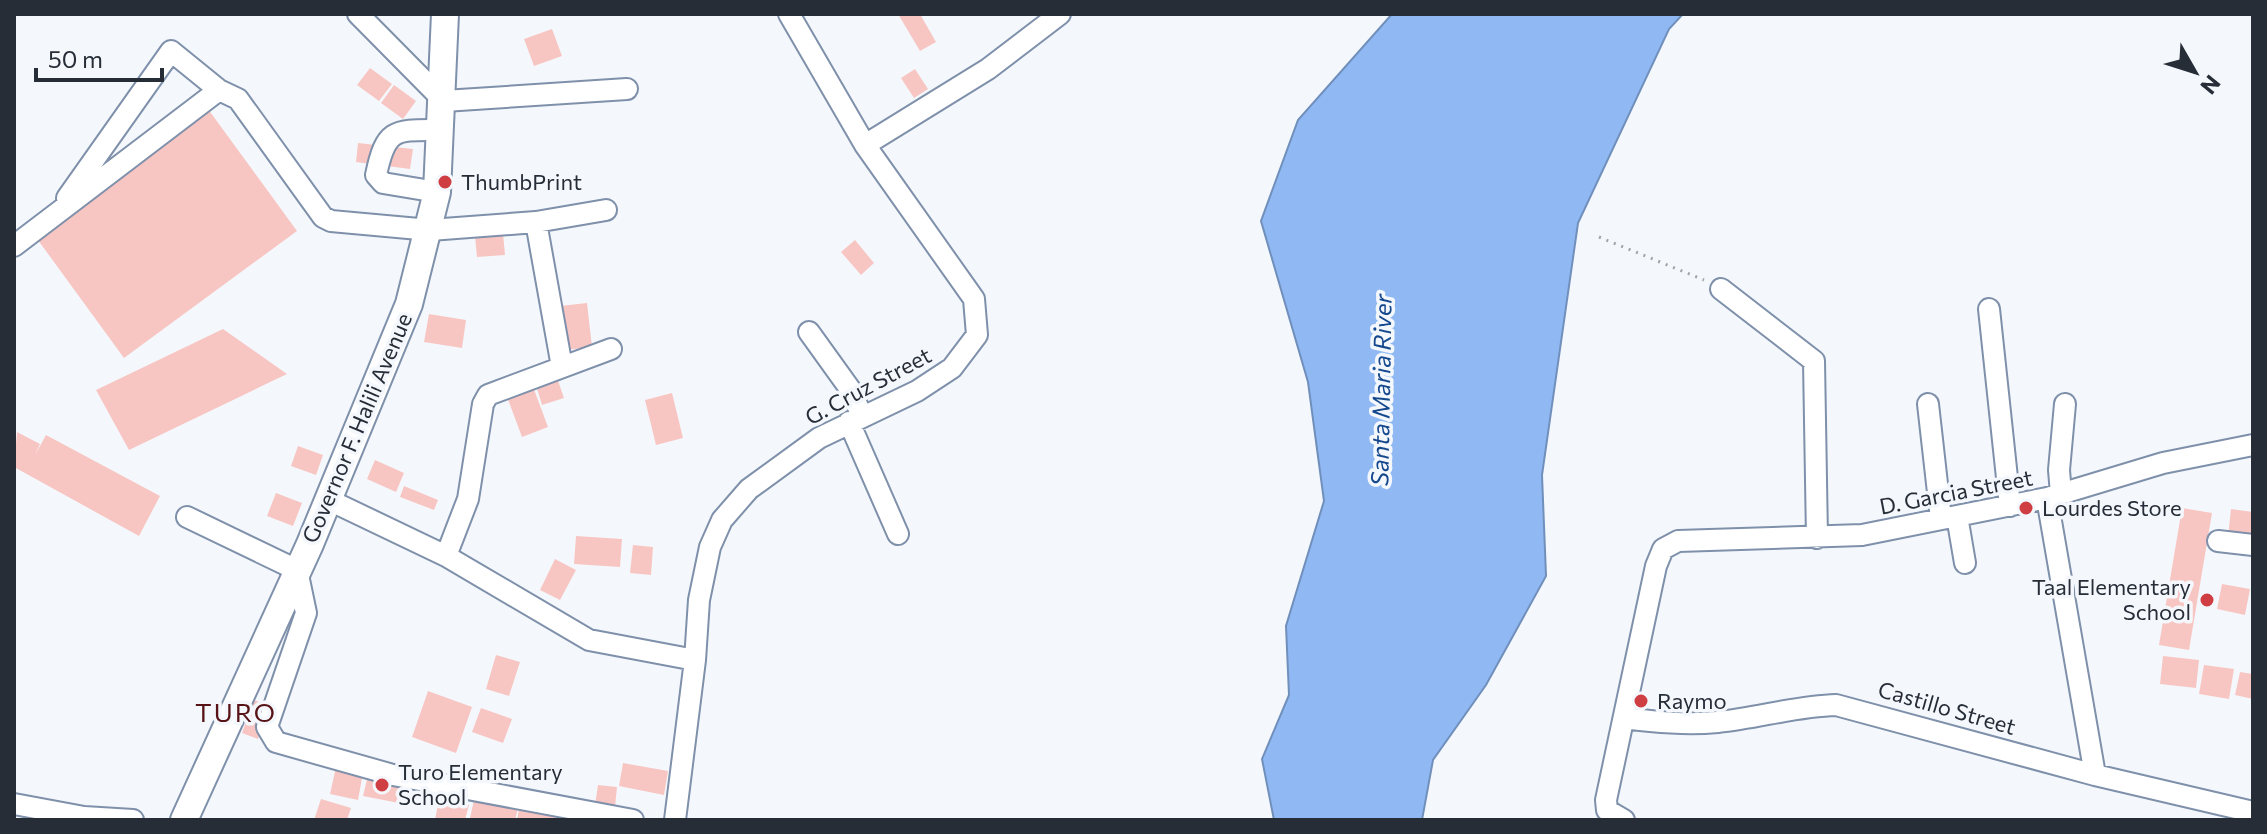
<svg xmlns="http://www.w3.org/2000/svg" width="2267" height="834" viewBox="0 0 2267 834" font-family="Commissioner,sans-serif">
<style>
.water{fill:#90b9f4;stroke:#708fbb;stroke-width:2}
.building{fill:#f8c6c2}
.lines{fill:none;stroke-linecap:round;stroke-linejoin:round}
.minor-casing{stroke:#7f90aa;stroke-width:24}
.major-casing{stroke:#7f90aa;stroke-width:30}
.path{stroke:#9fa4ab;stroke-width:3;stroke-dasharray:2 6;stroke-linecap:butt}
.minor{stroke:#fff;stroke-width:20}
.major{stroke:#fff;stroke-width:26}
.poi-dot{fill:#ce3e42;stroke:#f4f8fd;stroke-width:3}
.labels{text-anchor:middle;stroke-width:7;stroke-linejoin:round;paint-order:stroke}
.poi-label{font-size:22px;fill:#262d37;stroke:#f4f8fd;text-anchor:start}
.street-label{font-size:22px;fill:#262d37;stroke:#f4f8fd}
.water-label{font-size:24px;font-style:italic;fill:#16488d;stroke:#f4f8fd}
.quarter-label{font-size:26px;letter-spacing:2px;fill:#581316;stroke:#f4f8fd}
</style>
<rect width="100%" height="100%" fill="#f4f8fd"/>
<path class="water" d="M1392,14h291l-14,15 -91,194 -36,252 4,101 -60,109 -53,75 -11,60h-148l-12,-61 27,-64 -3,-69 38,-125 -16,-119 -47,-161 37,-101z"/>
<path class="building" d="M898,14h22l16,28 -16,9z
M552,29l10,27 -28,10 -10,-27z
M370,68l22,16 -13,17 -22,-16z
M915,69l13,20 -14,9 -13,-20z
M394,85l22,16 -13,18 -22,-16z
M208,109l89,122 -173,127 -89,-122z
M358,143l55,6 -3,20 -54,-7z
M503,233l2,22 -28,2 -2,-21z
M855,240l19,23 -13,12 -20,-23z
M587,303l5,44 -27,3 -5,-44z
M429,314l37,6 -4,28 -38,-6z
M223,329l64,45 -158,76 -33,-60z
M556,375l8,23 -22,7 -7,-23z
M532,384l16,43 -26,10 -16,-43z
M672,393l11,45 -27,7 -11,-45z
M17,432l23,12 -5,11 11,-20 114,61 -21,40 -125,-69z
M298,446l25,9 -7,20 -25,-9z
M375,460l29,13 -8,19 -29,-13z
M404,486l34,14 -4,10 -34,-13z
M276,493l26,10 -9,23 -26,-10z
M2182,508l30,5 -23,137 -30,-5z
M2231,509l22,3v28l-25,-3z
M576,536l46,3 -2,28 -46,-3z
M633,545l20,2 -2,28 -21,-2z
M555,559l21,11 -16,30 -20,-10z
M2222,584l28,5 -5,26 -28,-6z
M496,655l24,7 -11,34 -23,-7z
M2163,656l36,4 -3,28 -36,-4z
M2204,665l30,4 -5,30 -30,-5z
M2240,672l13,2v25l-18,-4z
M428,691l44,16 -16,46 -44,-16z
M254,700l16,6 -12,33 -16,-6z
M481,708l31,11 -9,24 -31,-11z
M623,763l45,8 -4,24 -45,-9z
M336,767l27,6 -5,27 -28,-6z
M369,771l40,9 -5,24 -41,-8z
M598,785l19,2 -2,20 -20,-2z
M476,791l44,10 -5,19 -45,-2z
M321,799l30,9 -4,12h-33z
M439,799l30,6 -4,15h-30z
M520,803l52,9 -1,8h-54z"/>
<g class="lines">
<g class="minor-casing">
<path id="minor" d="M358,14l86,87 183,-12
M865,145l123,-76 72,-55
M437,192l-54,-9 -7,-8c10,-48 19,-45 65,-45
M67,198l104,-147 48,39
M536,222l26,145
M14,246l205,-156 19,9 85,118 8,4 99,9 106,-8 70,-12
M1721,289l93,72 3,177
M1989,309l21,197
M809,332l41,57 12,27
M1928,404l13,115
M849,422l49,112
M2061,494l-2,-24 6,-66
M2047,498l48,277
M329,500l117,56 143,84 106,20
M1957,516l8,47
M187,517l110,53 9,43 -39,114 9,15 117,33 240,45
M2218,541l35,4
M446,556l22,-57 15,-95 5,-9 123,-46
M1624,718c32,4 62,7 94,4 40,-4 78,-16 118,-17l259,70 158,37
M14,804l70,13 49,3
M675,820l20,-160 4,-60 11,-53 12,-27 27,-31 70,-51 98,-47 35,-23 25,-33 -3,-36 -109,-154 -76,-131
M1624,820l-17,-10 -1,-10 50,-234 7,-17 15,-8 184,-6 185,-37 116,-35 90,-18"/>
</g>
<g class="major-casing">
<path id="major" d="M184,820l126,-276 99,-240 28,-112 8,-178"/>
</g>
<path class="path" d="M1599,237l105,43"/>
<use href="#minor" class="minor"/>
<use href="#major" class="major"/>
</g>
<g class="poi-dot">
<circle cx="445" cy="182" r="8"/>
<circle cx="2026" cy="508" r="8"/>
<circle cx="2207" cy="600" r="8"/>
<circle cx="1641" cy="701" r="8"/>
<circle cx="382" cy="785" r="8"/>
</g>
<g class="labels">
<g class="poi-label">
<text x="461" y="190">ThumbPrint</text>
<text x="2042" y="516">Lourdes Store</text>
<text x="2191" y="595" text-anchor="end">Taal Elementary<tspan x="2191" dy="25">School</tspan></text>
<text x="1657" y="709">Raymo</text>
<text x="398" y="780">Turo Elementary<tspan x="398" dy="25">School</tspan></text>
</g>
<g class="street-label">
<text transform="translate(868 386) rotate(-28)" y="8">G. Cruz Street</text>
<text transform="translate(357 428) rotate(-67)" y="8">Governor F. Halili Avenue</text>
<text transform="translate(1956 492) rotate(-11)" y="8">D. Garcia Street</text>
<text transform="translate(1947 708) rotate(16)" y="8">Castillo Street</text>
</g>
<g class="water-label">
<text transform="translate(1382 390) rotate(-89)" y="8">Santa Maria River</text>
</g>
<g class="quarter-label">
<text x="236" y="722">TURO</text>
</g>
</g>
<rect width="2267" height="834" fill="none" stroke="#262d37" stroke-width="32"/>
<g transform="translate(2195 72) rotate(129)" stroke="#f4f8fd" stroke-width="6" paint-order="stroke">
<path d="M0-6L14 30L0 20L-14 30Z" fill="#262d37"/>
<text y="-12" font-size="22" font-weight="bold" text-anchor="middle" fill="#262d37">N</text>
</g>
<path d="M36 68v12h126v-12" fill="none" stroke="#262d37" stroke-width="4"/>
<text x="48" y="68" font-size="24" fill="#262d37" stroke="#f4f8fd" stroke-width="6" paint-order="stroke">50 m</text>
</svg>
